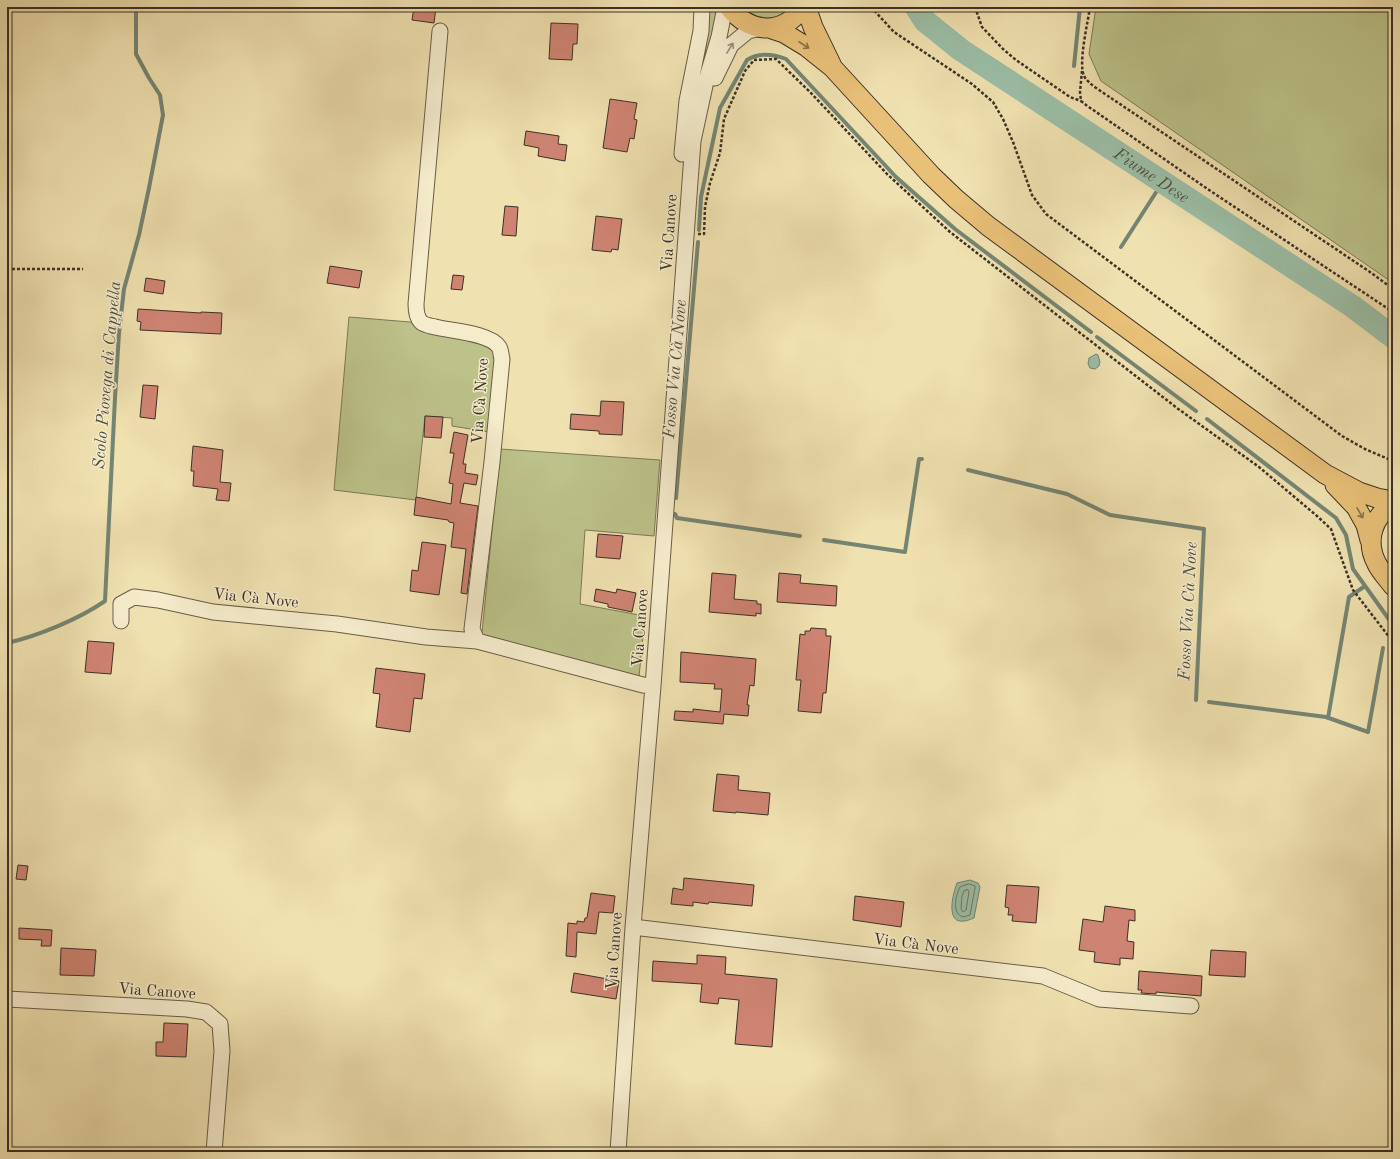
<svg xmlns="http://www.w3.org/2000/svg" width="1400" height="1159" viewBox="0 0 1400 1159" font-family="'Old Standard TT',serif">
<style>
.green{fill:#bcc289;stroke:#7c7958}
.water{fill:#9bbea6;stroke:#758573}
.lines{fill:none;stroke-linecap:round;stroke-linejoin:round}
.shore{stroke:#6c7766;stroke-width:1}
.stream{stroke:#758573;stroke-width:4}
.river{stroke:#9bbea6;stroke-width:23}
.building{fill:#cf8473;stroke:#3c3026}
.minor-casing{stroke:#695c48;stroke-width:17}
.major-casing{stroke:#3c3026;stroke-width:21}
.path{stroke:#3c3026;stroke-width:2.5;stroke-dasharray:3 2;stroke-linecap:butt}
.minor{stroke:#f5eccc;stroke-width:15}
.major{stroke:#e8c078;stroke-width:19}
.oneway{stroke:#89714b}
.oneway2{stroke:#988e79}
.labels{text-anchor:middle;stroke-width:3;stroke-linejoin:round;paint-order:stroke}
.street-label{font-size:16px;fill:#3c3026;stroke:#f5eccc}
.water-label{font-size:17px;font-style:italic;fill:#4f4c40;stroke:#f5eccc}
</style>
<rect width="100%" height="100%" fill="#f0e1b0"/>
<filter id="stains"><feTurbulence type="fractalNoise" baseFrequency=".005" numOctaves="4"/><feColorMatrix values="0 0 0 0 .2 0 0 0 0 .09 0 0 0 0 .02 0 0 0 .5 -.17"/></filter>
<radialGradient id="worn" r=".72"><stop offset=".6" stop-color="#630" stop-opacity="0"/><stop offset="1" stop-color="#630" stop-opacity=".3"/></radialGradient>
<path class="green" d="M710,7h7v9l-26,95 14,-55z
M742,7h49c-14,17 -34,13 -49,0z
M1096,7h297v276l-292,-202 -12,-27z
M349,317l73,6 78,25 -5,85 -43,-7v-8l-27,-2 -9,84 -82,-10z
M500,449l160,11 -6,76 -69,-6 -5,74 65,12 -6,61 -154,-41 -3,-3z"/>
<path class="water" d="M1096,354l2,1 2,7 -1,4 -4,3 -5,-1 -2,-4 1,-6z
M970,880l8,3 2,4 -6,31c-3,1 -7,3 -10,3 -19,3 -11,-28 -7,-38z"/>
<g class="lines">
<path class="shore" d="M969,884l6,2v2l-5,27 -7,2c-12,-4 -7,-22 -3,-30z
M968,890l1,2 -3,18 -3,2 -2,-3 1,-13 2,-5z"/>
<path class="stream" d="M1074,66l6,-59
M699,230l2,-33 19,-89 27,-48c12,-8 26,-6 39,-1l110,118 59,52 136,103
M1121,247l41,-64
M1097,337l99,74
M1207,419l129,99 10,17 7,34 40,56
M968,470l99,24 43,21 94,14 -8,171
M676,498l22,-256
M675,514l2,4 123,18
M824,540l81,12 14,-93h3
M7,643c31,-7 72,-24 98,-42l10,-203 4,-65 5,-44 15,-54 10,-47 14,-73 -3,-20 -11,-17 -13,-24v-47
M1209,702l117,15 42,15 15,-84
M1328,718l21,-121 16,-11"/>
<path class="river" id="s1" d="M916,7l9,14 36,29 391,256 41,31"/>
</g>
<path class="building" d="M414,7h22l-2,16 -22,-3z
M551,23l27,1 -1,20h-4l-1,16 -23,-1z
M610,99l27,4 -3,16 3,1 -3,19 -4,-1 -3,14 -24,-4z
M526,131l33,5 -1,8 9,1 -2,16 -27,-5 1,-8 -15,-3z
M505,206l13,1 -2,29 -14,-1z
M596,216l26,3 -4,31 -6,-1 -1,3 -19,-2z
M330,266l32,5 -3,17 -32,-5z
M453,275l11,1 -2,14 -11,-1z
M146,278l19,3 -2,13 -19,-3z
M138,309l63,4v-1l21,1 -1,21 -81,-4 1,-8 -4,-1z
M143,385l15,1 -3,33 -15,-2z
M601,401l23,1 -2,33 -23,-1v-3l-29,-2 1,-15 29,2z
M425,416l18,1 -2,21 -17,-1z
M454,432l14,3 -5,29h3l-1,9 13,2 -2,10 -12,-2 -4,20 18,3 -11,88 -6,-1 5,-44 -15,-2 3,-24 -5,-1 -1,-2 -34,-5 2,-18 35,7 2,-20 -4,-1 5,-30h-4z
M193,446l30,4 -3,32 11,1 -2,18 -13,-1 2,-11 -25,-3 1,-15h-3z
M598,534l25,2 -3,23 -24,-2z
M422,542l24,3 -7,50 -29,-4 2,-21 6,1z
M712,573l24,2 -2,24 23,2v3h4v10l-5,-1v3l-47,-4z
M779,573l22,2 -1,8 37,3 -1,20 -59,-4z
M596,589l20,4 1,-4 19,4 -4,19 -24,-5v-3l-14,-3z
M811,628l15,1v7h5l-5,57h-3l-2,20 -23,-2 3,-31h-5l4,-46 5,1v-4h5z
M88,641l26,2 -3,31 -26,-2z
M681,652l75,7 -2,27 -4,-1 -3,20h2l-1,11 -24,-2 -1,10 -49,-4 1,-9 18,1v-3l27,3 2,-23h-8l1,-5 -35,-2z
M376,668l49,6 -3,25 -8,-1 -4,34 -34,-5 4,-33 -7,-1z
M717,774l22,2 -1,14 32,3 -2,22 -32,-3v1l-23,-2z
M18,865l10,1 -2,14 -10,-1z
M684,878l70,7 -2,21 -43,-4 -1,2 -15,-2v4l-22,-2 2,-16 10,2z
M1007,885l32,2 -3,36 -24,-2 1,-6h-5l1,-7 -4,-1z
M591,893l24,3 -2,17 -14,-1 -3,22 -19,-2 -1,25 -10,-1 2,-33 9,1v-3l7,1 1,-4h2z
M855,896l49,6 -3,25 -48,-7z
M1105,906l30,4v11l-6,-1 -2,21 7,1 -1,17 -13,-1v7l-26,-3 1,-10 -16,-2 4,-31 20,3z
M19,928l33,2 -1,16h-10l1,-6 -23,-1z
M61,948l35,2 -2,26 -34,-1z
M1211,950l35,2 -1,25 -36,-2z
M697,955l29,2 -1,17 52,5 -5,68 -37,-3 4,-44 -20,-2 -1,6 -18,-2 2,-18 -50,-3 1,-20 44,3z
M1139,971l63,5 -1,20 -45,-4v2l-15,-1 1,-3h-4z
M574,973l45,8 -3,18 -45,-7z
M164,1023l24,1 -2,33 -30,-1v-14h7z"/>
<g class="lines">
<g class="minor-casing">
<path id="minor" d="M440,31l-24,273c0,5 1,14 5,18 3,3 10,4 14,5 16,4 55,6 64,20 2,3 2,9 3,12l-10,103 -20,167 5,12
M715,78l16,-33 17,-14 13,-3
M682,154l5,-53 14,-70 1,-24
M121,621v-17l13,-7 24,3 55,12 124,12 89,13 51,4 166,44 10,1
M633,927l410,49 56,23 92,7
M7,999l180,10 19,3 14,12 2,27 -8,101
M618,1152l15,-225 20,-241 40,-545 13,-60 13,-44 6,-30"/>
</g>
<g class="major-casing">
<path id="major" d="M729,7c21,27 54,29 74,0
M806,7l7,20 18,37
M772,29l12,4 23,14 25,20 99,108 25,24 32,27 337,248 34,18 18,6 16,3
M1335,485l21,22 10,18 4,15
M1393,504c-21,13 -28,38 -16,60 4,8 11,15 16,22"/>
</g>
<path class="path" d="M871,7l23,25 78,52 21,18 10,17 10,23 19,53 14,19 296,222 23,13 28,12
M975,7l7,20 21,22 13,11 54,37 11,4
M1090,7c-2,15 -12,56 -6,69 4,8 20,17 27,22l259,174 23,17
M1082,71l-2,21 1,9 5,4 123,85 184,122
M698,234h6l1,-27 5,-24 10,-30 4,-34 21,-48 9,-11 22,-1 35,34 76,81 63,58 227,176 82,59 58,49 14,13 22,61 40,52
M7,269h76"/>
<use href="#minor" class="minor"/>
<use href="#major" class="major"/>
</g>
<defs><path id="oneway-shaft" d="M-6 0H5M1.5-3L5.5 0L1.5 3" fill="none" stroke-width="1.6" stroke-linecap="round" stroke-linejoin="round"/></defs>
<g class="oneway">
<use href="#oneway-shaft" transform="translate(804 45) rotate(33)"/>
<use href="#oneway-shaft" transform="translate(1360 513) rotate(60)"/>
</g>
<use class="oneway2" href="#oneway-shaft" transform="translate(730 48) rotate(-58)"/>
<g class="labels">
<g class="street-label">
<text transform="translate(668 233) rotate(-86)" y="6">Via Canove</text>
<text transform="translate(479 401) rotate(-86)" y="6">Via Cà Nove</text>
<text transform="translate(256 597) rotate(6)" y="6">Via Cà Nove</text>
<text transform="translate(639 628) rotate(-86)" y="6">Via Canove</text>
<text transform="translate(916 943) rotate(7)" y="6">Via Cà Nove</text>
<text transform="translate(613 951) rotate(-86)" y="6">Via Canove</text>
<text transform="translate(157 990) rotate(4)" y="6">Via Canove</text>
</g>
<g class="water-label">
<text dy="6" stroke="none"><textPath href="#s1" startOffset="291">Fiume Dese</textPath></text>
<text transform="translate(674 369) rotate(-85)" y="6">Fosso Via Cà Nove</text>
<text transform="translate(106 375) rotate(-85)" y="6">Scolo Piovega di Cappella</text>
<text transform="translate(1187 611) rotate(-87)" y="6">Fosso Via Cà Nove</text>
</g>
</g>
<rect width="1400" height="1159" fill="none" stroke="#f0e1b0" stroke-width="24"/>
<rect x="8" y="8" width="1384" height="1143" fill="none" stroke="#3c3026" stroke-width="2"/>
<rect x="12" y="12" width="1376" height="1135" fill="none" stroke="#3c3026"/>
<rect width="100%" height="100%" filter="url(#stains)"/>
<rect width="100%" height="100%" fill="url(#worn)"/>
</svg>
